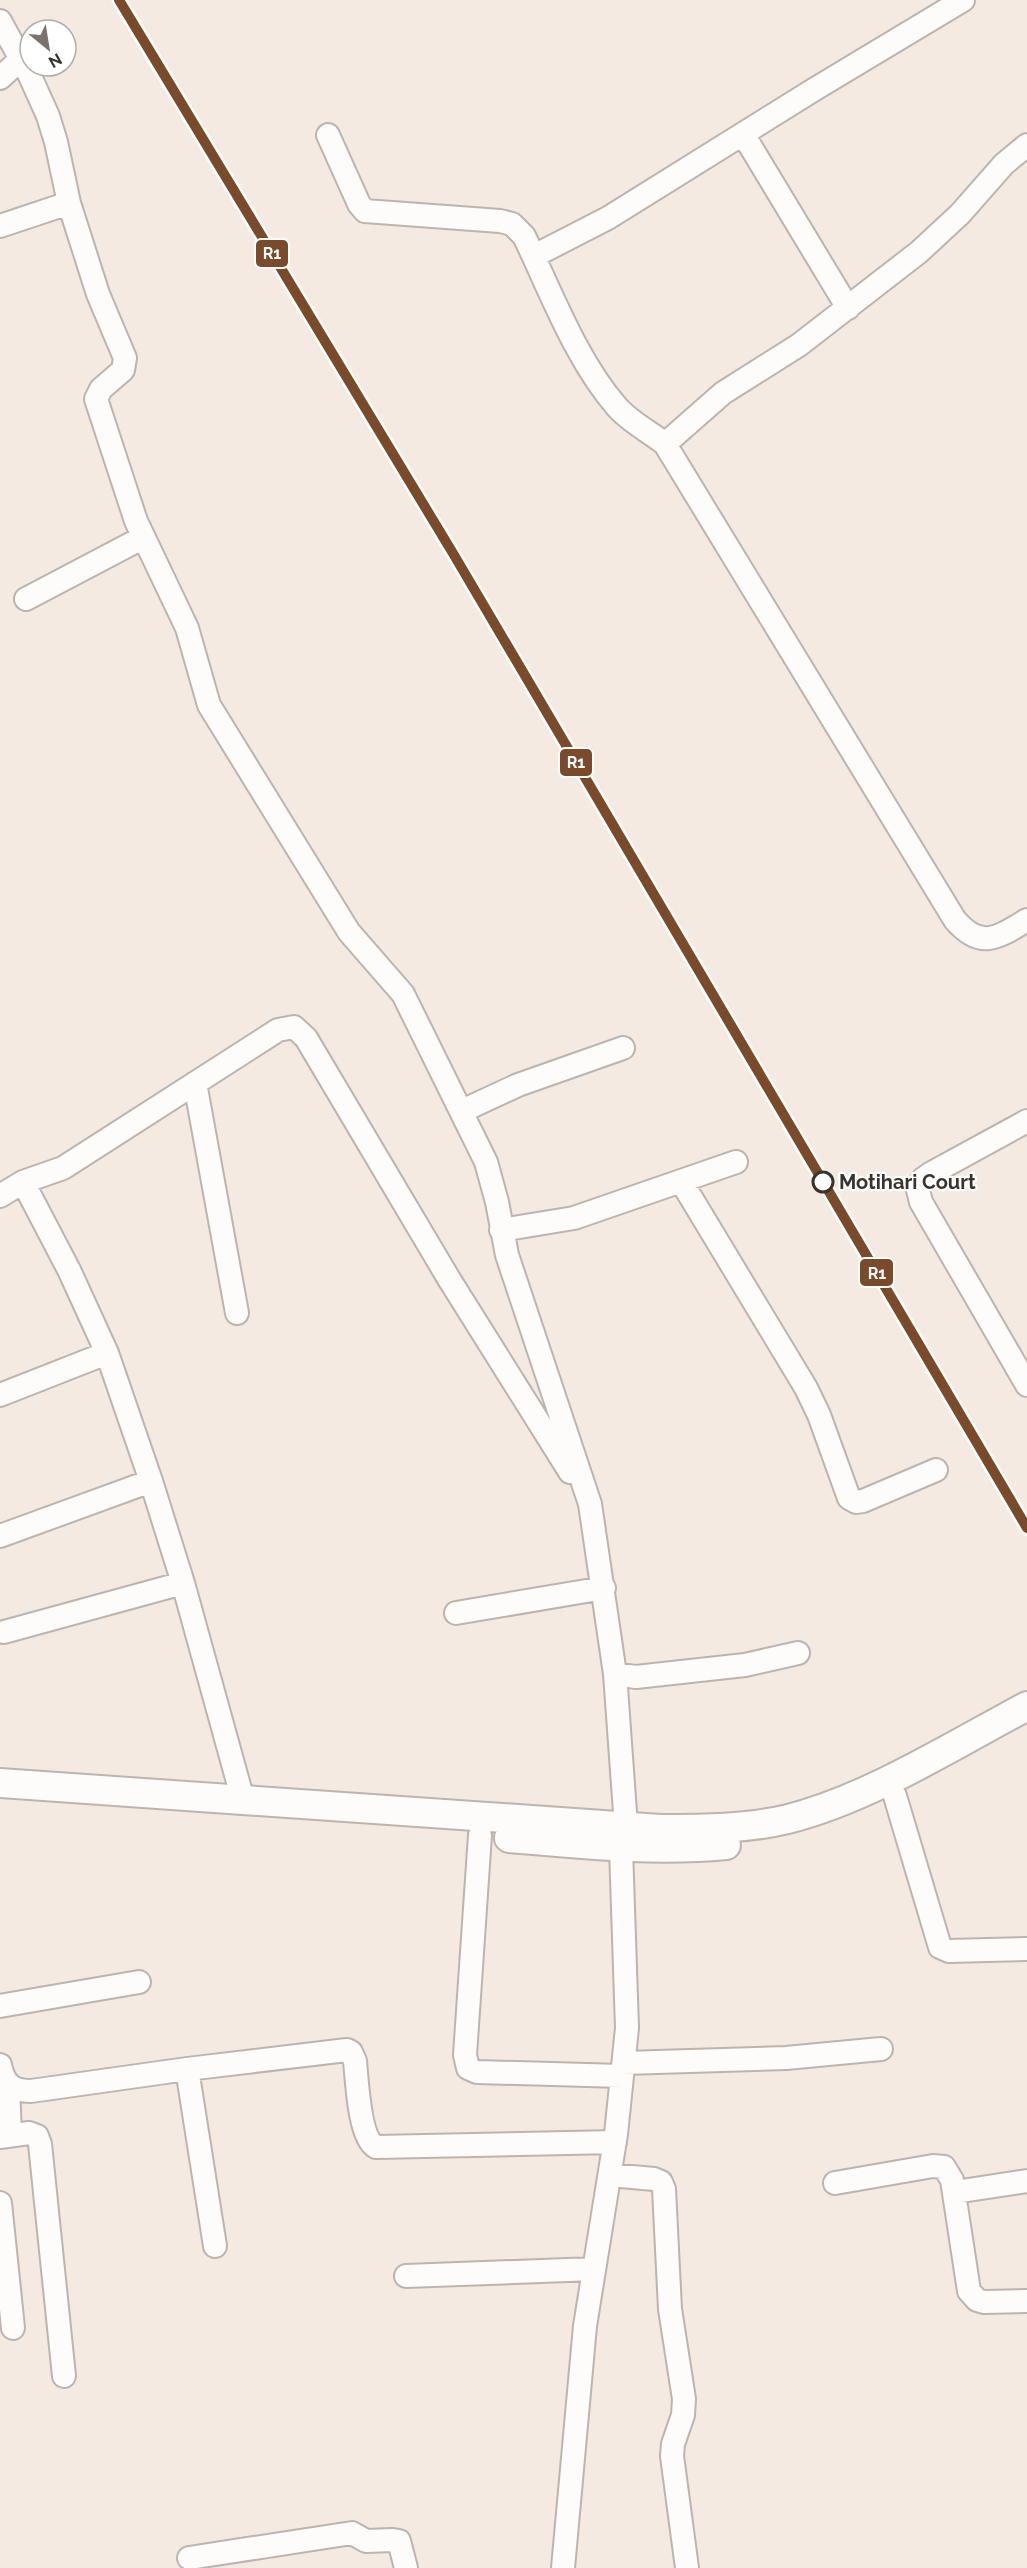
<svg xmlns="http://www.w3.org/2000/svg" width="1027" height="2568" viewBox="0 0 1027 2568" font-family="Raleway,sans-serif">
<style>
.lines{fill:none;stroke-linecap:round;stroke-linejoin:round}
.minor-casing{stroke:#bcb4ae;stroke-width:26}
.major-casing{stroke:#bcb4ae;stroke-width:32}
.minor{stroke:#fdfcfb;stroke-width:22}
.major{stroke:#fdfcfb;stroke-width:28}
.rail-1-casing{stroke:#fff;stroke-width:15}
.rail-1{stroke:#7a4b2a;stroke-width:10}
.stop-dot{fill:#fff;stroke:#39322d;stroke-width:3}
.labels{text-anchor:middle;stroke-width:4.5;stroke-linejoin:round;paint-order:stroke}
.stop-label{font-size:20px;font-weight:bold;fill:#39322d;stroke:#fff;text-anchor:start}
.line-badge{stroke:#fff;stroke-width:2}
.badge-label{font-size:16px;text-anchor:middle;font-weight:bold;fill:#fff}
</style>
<rect width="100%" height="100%" fill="#f4eae2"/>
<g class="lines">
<g class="minor-casing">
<path id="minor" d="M0,21l29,53 19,42 8,26 13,61 29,91 27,64 -2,12 -22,19 -5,10 40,122 51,107 22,77 140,227 54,62 83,168 11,40 10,53 83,249 25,170 11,152 -5,22 6,180 -11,106 -31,192 -22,242
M0,78l21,-19
M743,134l105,174
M328,135l31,69 6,7 135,10 12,3 12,12c27,56 52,124 93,171 13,15 33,25 48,37
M1027,145l-23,19 -44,50 -41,38 -120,93 -76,48 -58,51 290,476c26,30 42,18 72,0
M0,226l69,-23
M534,256l74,-38 207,-129 148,-89
M26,599l116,-61
M195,1083l42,230
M462,1111l56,-26 105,-37
M1027,1121l-97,53 -7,5 -5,11 3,12 106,183
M681,1181l125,207 13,27 30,83 7,4 7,-1 73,-31
M23,1182l46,88 38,83 44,128 32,102 60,217
M0,1196l23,-14 40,-14 215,-138 16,-3 12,11 143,241 121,193
M501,1230l73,-12 162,-56
M0,1395l107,-42
M0,1536l151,-55
M456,1613l148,-25
M4,1632l179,-49
M615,1674l21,3 109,-12 53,-12
M895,1796l45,151 9,4 78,-2
M480,1835l-15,220 3,13 9,4 145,4
M0,2006l139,-24
M624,2063l162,-5 95,-9
M0,2065c4,19 12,26 31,26l156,-22 160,-19 4,2 4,9c2,19 4,77 21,86l239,-5
M187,2069l28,177
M8,2085l2,50
M0,2137l29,-4 8,3 3,8 24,232
M610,2175l44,4 7,3 3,7 6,120 14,90 -1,16 -10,29 -1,12 15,112
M835,2183l98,-17 11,1 8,13 17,111 8,9 7,2 43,-1
M955,2192l72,-11
M0,2203l13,125
M406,2276l188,-7
M189,2558l163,-25 14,8 27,-1 6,1 7,27"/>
</g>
<g class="major-casing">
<path id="major" d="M0,1783l660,46c42,0 87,0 128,-10 80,-20 166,-74 239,-113
M509,1838c73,6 144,14 217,7"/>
</g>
<use href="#minor" class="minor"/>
<use href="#major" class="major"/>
<g class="rail-1-casing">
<path id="rail-1" d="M119,0l335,555 573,973"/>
</g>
<use href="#rail-1" class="rail-1"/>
</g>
<circle class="stop-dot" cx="823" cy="1182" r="10"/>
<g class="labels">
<g class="stop-label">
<text x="839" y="1189">Motihari Court</text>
</g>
</g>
<g class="line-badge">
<rect x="255" y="239" width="34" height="29" rx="6" fill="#7a4b2a"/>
<rect x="559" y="748" width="34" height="29" rx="6" fill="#7a4b2a"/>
<rect x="859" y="1258" width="35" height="29" rx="6" fill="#7a4b2a"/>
</g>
<g class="badge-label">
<text x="272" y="259">R1</text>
<text x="576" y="768">R1</text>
<text x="877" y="1279">R1</text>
</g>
<g transform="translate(48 48) rotate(150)"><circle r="28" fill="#ffffff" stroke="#b0adab" stroke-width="1.5"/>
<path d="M0-4.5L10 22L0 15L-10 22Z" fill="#7a726c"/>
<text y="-9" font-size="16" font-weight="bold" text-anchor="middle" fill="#39322d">N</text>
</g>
</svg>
